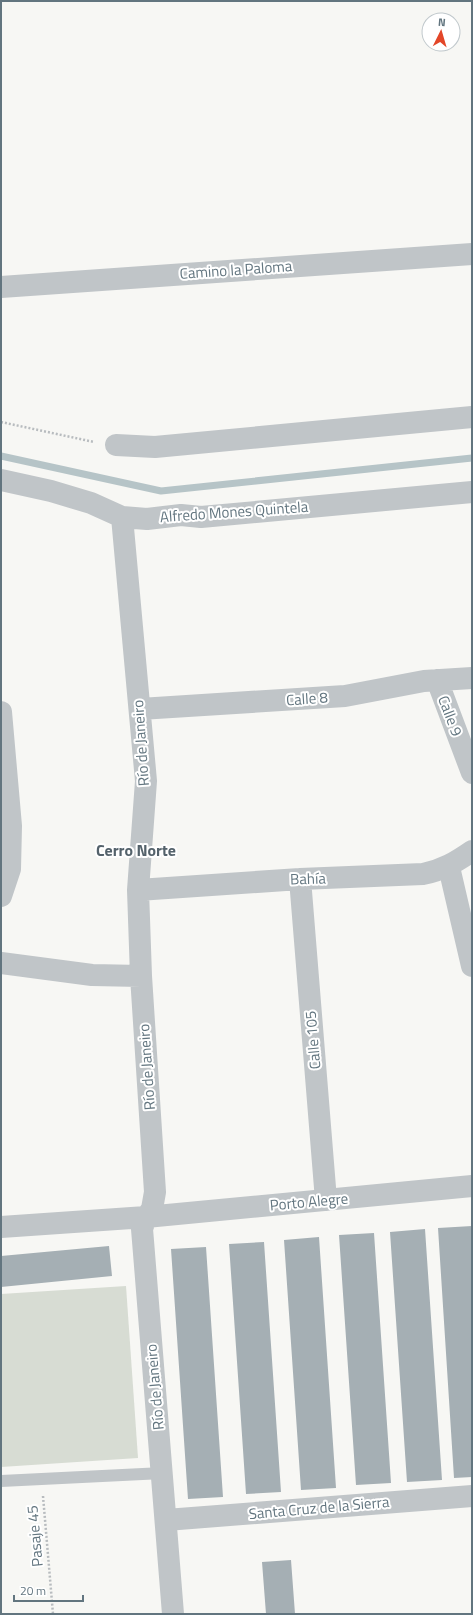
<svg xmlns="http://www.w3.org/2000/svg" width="473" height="1615" viewBox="0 0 473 1615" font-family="'Titillium Web',sans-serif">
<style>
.green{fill:#d7dcd3}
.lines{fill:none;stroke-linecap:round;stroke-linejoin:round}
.stream{stroke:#b6c4c7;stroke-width:7}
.building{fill:#a5afb4}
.path{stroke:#b8bcbf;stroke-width:2.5;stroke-dasharray:2 2;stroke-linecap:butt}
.service{stroke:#c0c5c8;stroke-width:12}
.minor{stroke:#c0c5c8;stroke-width:22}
.labels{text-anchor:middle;stroke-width:4;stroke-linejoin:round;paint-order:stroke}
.street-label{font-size:15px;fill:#62757f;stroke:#fff}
.neighbourhood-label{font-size:16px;font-weight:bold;fill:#54626b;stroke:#fff}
</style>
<rect width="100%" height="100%" fill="#f7f7f4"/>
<path class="green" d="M126,1286l12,172 -137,9v-173z"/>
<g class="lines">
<path class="stream" d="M1,456l160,35 311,-33"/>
</g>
<path class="building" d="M472,1226v251l-18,1 -16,-250z
M425,1229l17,251 -35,2 -17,-250z
M374,1233l17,250 -35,2 -17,-250z
M319,1237l17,251 -35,2 -17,-250z
M264,1242l17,250 -35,2 -17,-250z
M109,1246l3,30 -111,11v-31z
M206,1247l17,250 -35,2 -17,-250z
M291,1560l4,54h-29l-4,-52z"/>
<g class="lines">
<path class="path" d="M1,422l93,20
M43,1496l10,118"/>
<path class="service" d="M1,1481l162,-8"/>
<path class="minor" d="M1,287l471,-33
M116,445l39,2 317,-30
M1,480l50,11 40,12 31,14 25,2 34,-4 20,2 271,-25
M122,517l24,264 -8,109 3,86 14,216 -3,17 -6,8 -4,12 1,12 30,373
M437,680l35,93
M140,709l205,-13 79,-15 48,-3
M1,712l10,114 -1,43 -9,27
M449,867l23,99
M300,879l26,321
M138,890l162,-11 123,-5c20,-4 33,-12 49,-23
M1,963l91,12 49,1
M1,1227l145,-10 326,-31
M166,1520l306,-24"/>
</g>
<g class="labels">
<g class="street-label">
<text transform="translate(236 270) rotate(-4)" y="5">Camino la Paloma</text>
<text transform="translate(234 512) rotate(-4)" y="5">Alfredo Mones Quintela</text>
<text transform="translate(307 699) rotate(-4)" y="5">Calle 8</text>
<text transform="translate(450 716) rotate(69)" y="5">Calle 9</text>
<text transform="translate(141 743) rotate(-94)" y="5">Río de Janeiro</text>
<text transform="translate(308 879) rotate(-2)" y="5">Bahía</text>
<text transform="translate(313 1040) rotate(-95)" y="5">Calle 105</text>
<text transform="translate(147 1067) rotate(-94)" y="5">Río de Janeiro</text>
<text transform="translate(309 1202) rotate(-5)" y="5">Porto Alegre</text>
<text transform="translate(155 1387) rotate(-95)" y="5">Río de Janeiro</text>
<text transform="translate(319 1508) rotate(-5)" y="5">Santa Cruz de la Sierra</text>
<text transform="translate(35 1536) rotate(-95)" y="5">Pasaje 45</text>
</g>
<g class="neighbourhood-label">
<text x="136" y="856">Cerro Norte</text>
</g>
</g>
<rect width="473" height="1615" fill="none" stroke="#62757f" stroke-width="4"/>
<g transform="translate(441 32) rotate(5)"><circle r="19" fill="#ffffff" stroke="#c0c8cc"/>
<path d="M0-3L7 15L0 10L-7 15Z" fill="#e34628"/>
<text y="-6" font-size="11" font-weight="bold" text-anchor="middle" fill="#62757f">N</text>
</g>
<path d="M14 1595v6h69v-6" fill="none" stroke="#62757f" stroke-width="2"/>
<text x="20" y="1595" font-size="12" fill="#62757f" stroke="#ffffff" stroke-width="3" paint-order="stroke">20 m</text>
</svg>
